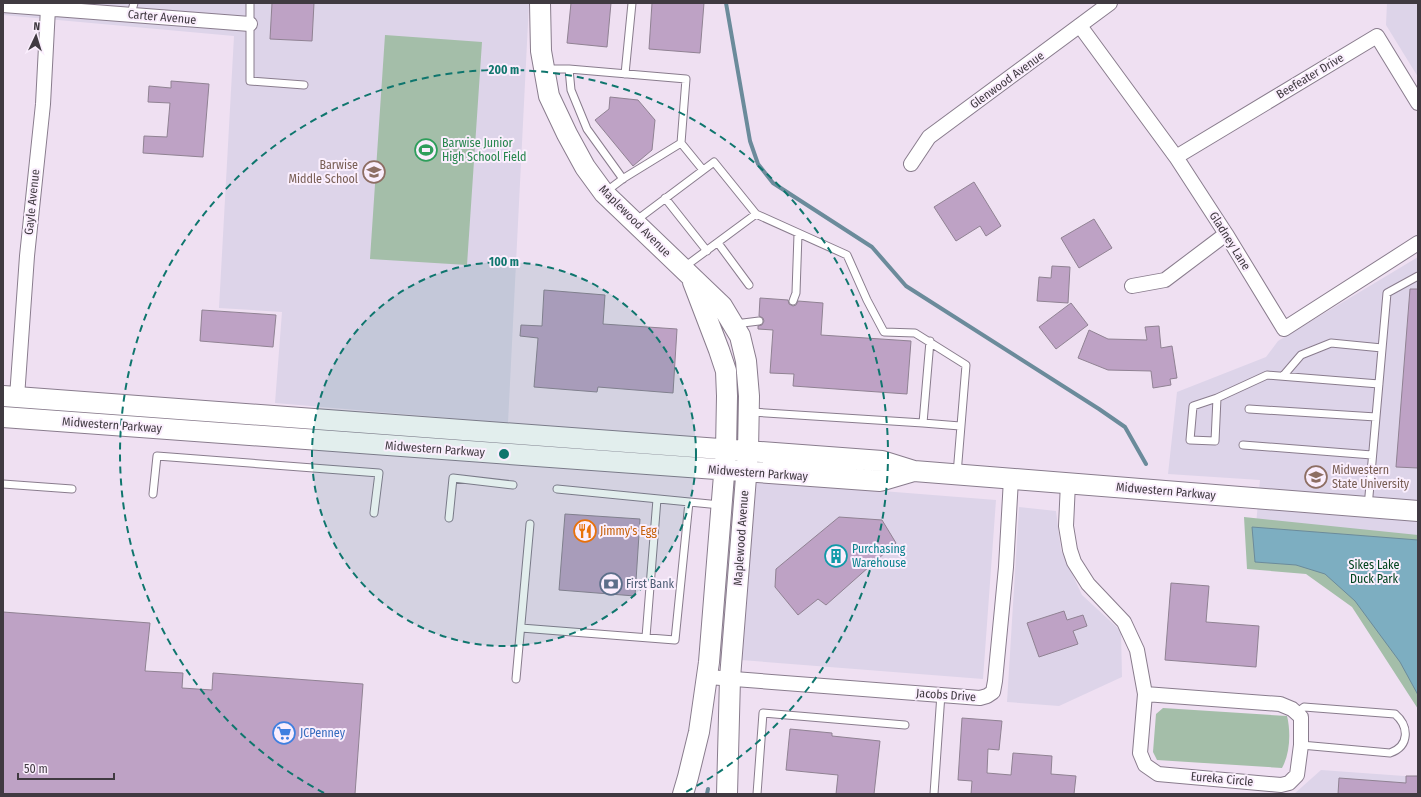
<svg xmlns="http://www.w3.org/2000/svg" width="1421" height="797" viewBox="0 0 1421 797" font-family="'Fira Sans Condensed',sans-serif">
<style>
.education{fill:#ddd4e9}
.green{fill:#a4bea9}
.water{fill:#7daec1;stroke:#6b8b9b}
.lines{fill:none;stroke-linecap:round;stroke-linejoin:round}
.stream{stroke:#6b8b9b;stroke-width:4}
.building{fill:#bea2c5;stroke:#908293}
.lane-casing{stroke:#897c8d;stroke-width:9}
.street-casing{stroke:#897c8d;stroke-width:16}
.secondary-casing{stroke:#897c8d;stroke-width:22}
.lane{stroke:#fff;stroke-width:7}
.street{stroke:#fff;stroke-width:14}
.secondary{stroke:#fff;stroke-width:20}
.ring{fill:none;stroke:#0f766e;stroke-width:2;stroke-dasharray:7 5}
.labels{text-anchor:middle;stroke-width:4;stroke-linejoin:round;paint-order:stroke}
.street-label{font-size:12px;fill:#403a41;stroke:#faeefd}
.leisure-label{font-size:12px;fill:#27864d;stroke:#faeefd;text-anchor:start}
.education-label{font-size:12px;fill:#785e54;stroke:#faeefd;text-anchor:end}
.food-label{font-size:12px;fill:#c56008;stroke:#faeefd;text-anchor:start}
.culture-label{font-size:12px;fill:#0d838f;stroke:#faeefd;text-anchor:start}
.park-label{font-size:12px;fill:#01431d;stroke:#faeefd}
.service-label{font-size:12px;fill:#4e5e75;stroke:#faeefd;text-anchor:start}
.shop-label{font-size:12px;fill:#366cbe;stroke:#faeefd;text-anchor:start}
.centre{fill:#0f766e;stroke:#faeefd;stroke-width:2}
.ring-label{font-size:12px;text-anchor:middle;font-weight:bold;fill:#0f766e;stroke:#faeefd;stroke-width:4;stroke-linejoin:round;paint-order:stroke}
</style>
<rect width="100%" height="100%" fill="#efe0f2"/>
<path class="education" d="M3,3h526l-21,420 -233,-20 7,-91 -63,-4 15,-272 -231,-21z
M1387,3h31v74l-32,-52z
M1418,257v439l-63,-95 -33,-25 -69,-17 7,-79 -92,-6 9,-82 89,-35 12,-16z
M755,481l241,19 -13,179 -242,-19z
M1019,507l37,4 5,39 21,45 39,36 1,46 -63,29 -52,-4z
M1321,770l97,7v17h-124z"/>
<path class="green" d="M385,35l97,7 -15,223 -97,-6z
M1244,517l174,18v174l-66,-102 -46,-33 -59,-5z
M1163,708l124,8c4,16 3,38 -5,52l-125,-8 -4,-8 3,-38z"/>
<path class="water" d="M1252,527l166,13v155l-18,-33 -45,-61 -30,-27 -29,-9 -41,-3z"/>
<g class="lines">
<path class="stream" d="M726,3l24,138 8,23 15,19 99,64 34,39 193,123 26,18 21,37
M707,794l1,-5"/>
</g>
<path class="building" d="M272,3h42l-2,38 -42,-2z
M571,3h40l-4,44 -40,-4z
M652,3h52l-4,50 -51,-4z
M171,81l38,3 -6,73 -60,-4 1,-17 23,1 3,-34 -22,-1 1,-16 22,2z
M610,97l28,3 17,20 -3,30 -19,16 -38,-46 14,-11z
M974,182l27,44 -15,10 -6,-10 -24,15 -22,-34z
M1094,219l18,29 -33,20 -18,-30z
M1052,266l18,1 -2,36 -31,-2 2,-24 12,1z
M1410,289h8v179l-22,-1z
M544,290l61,5 -2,29 74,5 -4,64 -75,-6 -1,5 -63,-5 4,-49 -18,-2 1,-11 21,1z
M760,298l28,2 1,4 4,2 3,-1 2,-4 25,2 -2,32 90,6 -4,53 -114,-8 1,-12 -24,-1 3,-43 -15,-1v-3l4,-1 2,-4 -1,-3 -4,-2z
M1071,303l17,22 -32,24 -17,-22z
M202,310l74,5 -3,32 -73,-6z
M1159,326l2,22 11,-2 5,32 -7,1 1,6 -18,3 -2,-17 -43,-1 -30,-12 11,-28 19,9 39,1 -2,-13z
M565,514l75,5 -5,77 -76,-6z
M839,517l43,3 14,23 -70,62 -8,-6 -20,16 -23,-28 1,-18z
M1171,583l38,3 -3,36 53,4 -3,41 -91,-7z
M1064,611l3,9 16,-5 4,11 -14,5 5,13 -39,13 -12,-34z
M3,612l147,11 -5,48 38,2 -1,15 30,2 1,-17 150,11 -8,110h-352z
M962,718l40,3 -3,29 -11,-1 -1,24 24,2 2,-22 39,3 -1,18 25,2 -2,18h-103l1,-13 -14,-1z
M790,729l42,4v3l48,5 -6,53h-38l2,-19 -52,-5z
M1406,776h12v18h-80l1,-16 67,5z"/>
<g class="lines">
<g class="lane-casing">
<path id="lane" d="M250,3v78l54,4
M131,14l3,-11
M545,69h24l117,10 -5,64 22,27
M569,69l2,21 16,39 36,50
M625,74l7,-71
M604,193l20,-15 57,-35
M665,198l42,53
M634,222l80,-60 42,52
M718,243l31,42
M683,268l73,-54 91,41 20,45 17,32 31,1 51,32 -9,109
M793,301l3,-8 2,-59
M735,324l24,-3
M930,341l-7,82 37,3
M1283,376l18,-21 30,-12 51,5
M1217,398l-24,8 -3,34 25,1 2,-43 50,-23 112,9
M1249,409l127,8
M751,412l172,11
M1243,445l129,10
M3,484l69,5
M557,489l163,16
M153,494l4,-38 222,17 -5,40
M1368,507l19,-214 31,-17
M449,518l4,-40 60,7
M521,628l154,12 14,-138
M646,637l11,-138
M516,679l14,-155
M1296,713l8,-6 91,7c14,12 15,32 -5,39l-89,-8
M757,794l6,-81 142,12
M934,794l7,-100"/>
</g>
<g class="street-casing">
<path id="street" d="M3,5l247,19
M1080,26l96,131 50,77 58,95 134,-86
M1176,157l201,-121 41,67
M911,164l18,-27 181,-134
M1132,286l33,-6 61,-46
M17,397l10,-141 16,-152 5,-96
M1068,483l-2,43 4,24 4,12 14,22 36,38 13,28 8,44
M708,677l272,21 7,-2 6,-4 2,-11 11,-114 5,-88
M1145,694l135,10 12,5 9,8v28l-4,30 -8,8 -8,2 -123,-11 -13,-9 -5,-12z"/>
</g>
<g class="secondary-casing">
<path id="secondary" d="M540,3l1,48 8,45 18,38 18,33 19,26 118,113 18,30 6,25 3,35 -1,56 -18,226 -3,116
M3,396l879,65 32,10 504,40
M3,417l877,64 34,-10
M683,794l5,-17 11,-45 10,-70 17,-212 1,-54 -1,-25 -7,-21 -26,-68"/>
</g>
<use href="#lane" class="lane"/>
<use href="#street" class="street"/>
<use href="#secondary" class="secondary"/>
</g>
<circle cx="504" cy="454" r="192" fill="#0f766e" fill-opacity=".12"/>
<g class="ring">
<circle cx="504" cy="454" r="192"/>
<path d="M324 793A384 384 0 1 1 684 793"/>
</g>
<defs>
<g id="stadium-ring" transform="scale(1.15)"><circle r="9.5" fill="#faeefd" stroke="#2e9e5b" stroke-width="1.5"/><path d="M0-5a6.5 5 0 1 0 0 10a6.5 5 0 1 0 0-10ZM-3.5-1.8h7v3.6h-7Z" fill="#2e9e5b"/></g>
<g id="school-ring" transform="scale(1.15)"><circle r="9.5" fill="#faeefd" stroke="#8d6e63" stroke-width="1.5"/><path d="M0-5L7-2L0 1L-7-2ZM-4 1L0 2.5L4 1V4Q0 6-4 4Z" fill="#8d6e63"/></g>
<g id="university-ring" transform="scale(1.15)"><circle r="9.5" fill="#faeefd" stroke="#8d6e63" stroke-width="1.5"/><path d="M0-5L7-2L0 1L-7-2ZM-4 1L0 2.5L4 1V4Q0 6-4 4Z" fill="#8d6e63"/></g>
<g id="restaurant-ring" transform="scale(1.15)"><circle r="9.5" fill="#faeefd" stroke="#e8710a" stroke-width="1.5"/><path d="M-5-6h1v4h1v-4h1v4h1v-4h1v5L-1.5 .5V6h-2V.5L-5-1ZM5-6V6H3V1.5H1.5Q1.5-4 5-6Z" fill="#e8710a"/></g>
<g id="building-ring" transform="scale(1.15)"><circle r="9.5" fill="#faeefd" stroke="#0f9aa8" stroke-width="1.5"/><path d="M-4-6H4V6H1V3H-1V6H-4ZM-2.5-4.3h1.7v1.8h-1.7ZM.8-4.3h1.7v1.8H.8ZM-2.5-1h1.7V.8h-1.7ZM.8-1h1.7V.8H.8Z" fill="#0f9aa8"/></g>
<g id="bank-ring" transform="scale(1.15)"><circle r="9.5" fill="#faeefd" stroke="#5c6f8a" stroke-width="1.5"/><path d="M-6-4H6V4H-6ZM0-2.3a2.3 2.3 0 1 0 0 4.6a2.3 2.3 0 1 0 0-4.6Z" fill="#5c6f8a"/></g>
<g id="supermarket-ring" transform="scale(1.15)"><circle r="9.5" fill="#faeefd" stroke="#3f7fe0" stroke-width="1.5"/><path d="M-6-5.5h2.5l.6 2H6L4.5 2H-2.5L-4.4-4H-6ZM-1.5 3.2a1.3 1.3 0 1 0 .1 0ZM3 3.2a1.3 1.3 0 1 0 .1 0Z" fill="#3f7fe0"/></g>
</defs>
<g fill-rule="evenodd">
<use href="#stadium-ring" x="426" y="150"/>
<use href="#school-ring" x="374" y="172"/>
<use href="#university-ring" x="1316" y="477"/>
<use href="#restaurant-ring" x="585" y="531"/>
<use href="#building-ring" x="836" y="556"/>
<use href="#bank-ring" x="611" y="584"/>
<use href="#supermarket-ring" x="284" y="733"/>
</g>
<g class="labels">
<g class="street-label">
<text transform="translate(162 17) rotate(5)" y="4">Carter Avenue</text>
<text transform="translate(1310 76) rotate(-31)" y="4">Beefeater Drive</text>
<text transform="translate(1007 80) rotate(-36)" y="4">Glenwood Avenue</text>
<text transform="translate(32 202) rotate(-84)" y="4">Gayle Avenue</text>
<text transform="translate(635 221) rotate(45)" y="4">Maplewood Avenue</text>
<text transform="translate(1230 241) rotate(58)" y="4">Gladney Lane</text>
<text transform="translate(112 425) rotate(4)" y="4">Midwestern Parkway</text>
<text transform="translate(435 449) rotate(4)" y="4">Midwestern Parkway</text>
<text transform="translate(758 473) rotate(4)" y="4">Midwestern Parkway</text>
<text transform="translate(1166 491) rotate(5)" y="4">Midwestern Parkway</text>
<text transform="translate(741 538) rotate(-86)" y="4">Maplewood Avenue</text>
<text transform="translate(946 695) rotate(4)" y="4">Jacobs Drive</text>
<text transform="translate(1222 779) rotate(5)" y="4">Eureka Circle</text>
</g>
<g class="leisure-label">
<text x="442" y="147">Barwise Junior<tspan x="442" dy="14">High School Field</tspan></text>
</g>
<g class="education-label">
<text x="358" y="169">Barwise<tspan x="358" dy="14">Middle School</tspan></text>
<text x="1332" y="474" text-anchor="start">Midwestern<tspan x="1332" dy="14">State University</tspan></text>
</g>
<g class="food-label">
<text x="600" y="535">Jimmy's Egg</text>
</g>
<g class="culture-label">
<text x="852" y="553">Purchasing<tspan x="852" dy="14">Warehouse</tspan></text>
</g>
<g class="park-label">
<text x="1374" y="569">Sikes Lake<tspan x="1374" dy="14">Duck Park</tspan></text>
</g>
<g class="service-label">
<text x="626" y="588">First Bank</text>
</g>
<g class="shop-label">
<text x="300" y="737">JCPenney</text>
</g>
</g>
<circle cx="504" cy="454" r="6" class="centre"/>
<g class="ring-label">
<text x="504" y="74">200 m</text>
<text x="504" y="266">100 m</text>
</g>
<rect width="1421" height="797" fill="none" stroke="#403a41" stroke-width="8"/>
<g transform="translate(36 36) rotate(4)" stroke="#faeefd" stroke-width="3" paint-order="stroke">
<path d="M0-3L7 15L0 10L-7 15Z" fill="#403a41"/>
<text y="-6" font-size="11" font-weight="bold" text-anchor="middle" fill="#403a41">N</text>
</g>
<path d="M18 773v6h96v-6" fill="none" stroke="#403a41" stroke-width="2"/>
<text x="24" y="773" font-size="12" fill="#403a41" stroke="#faeefd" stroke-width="3" paint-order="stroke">50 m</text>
</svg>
